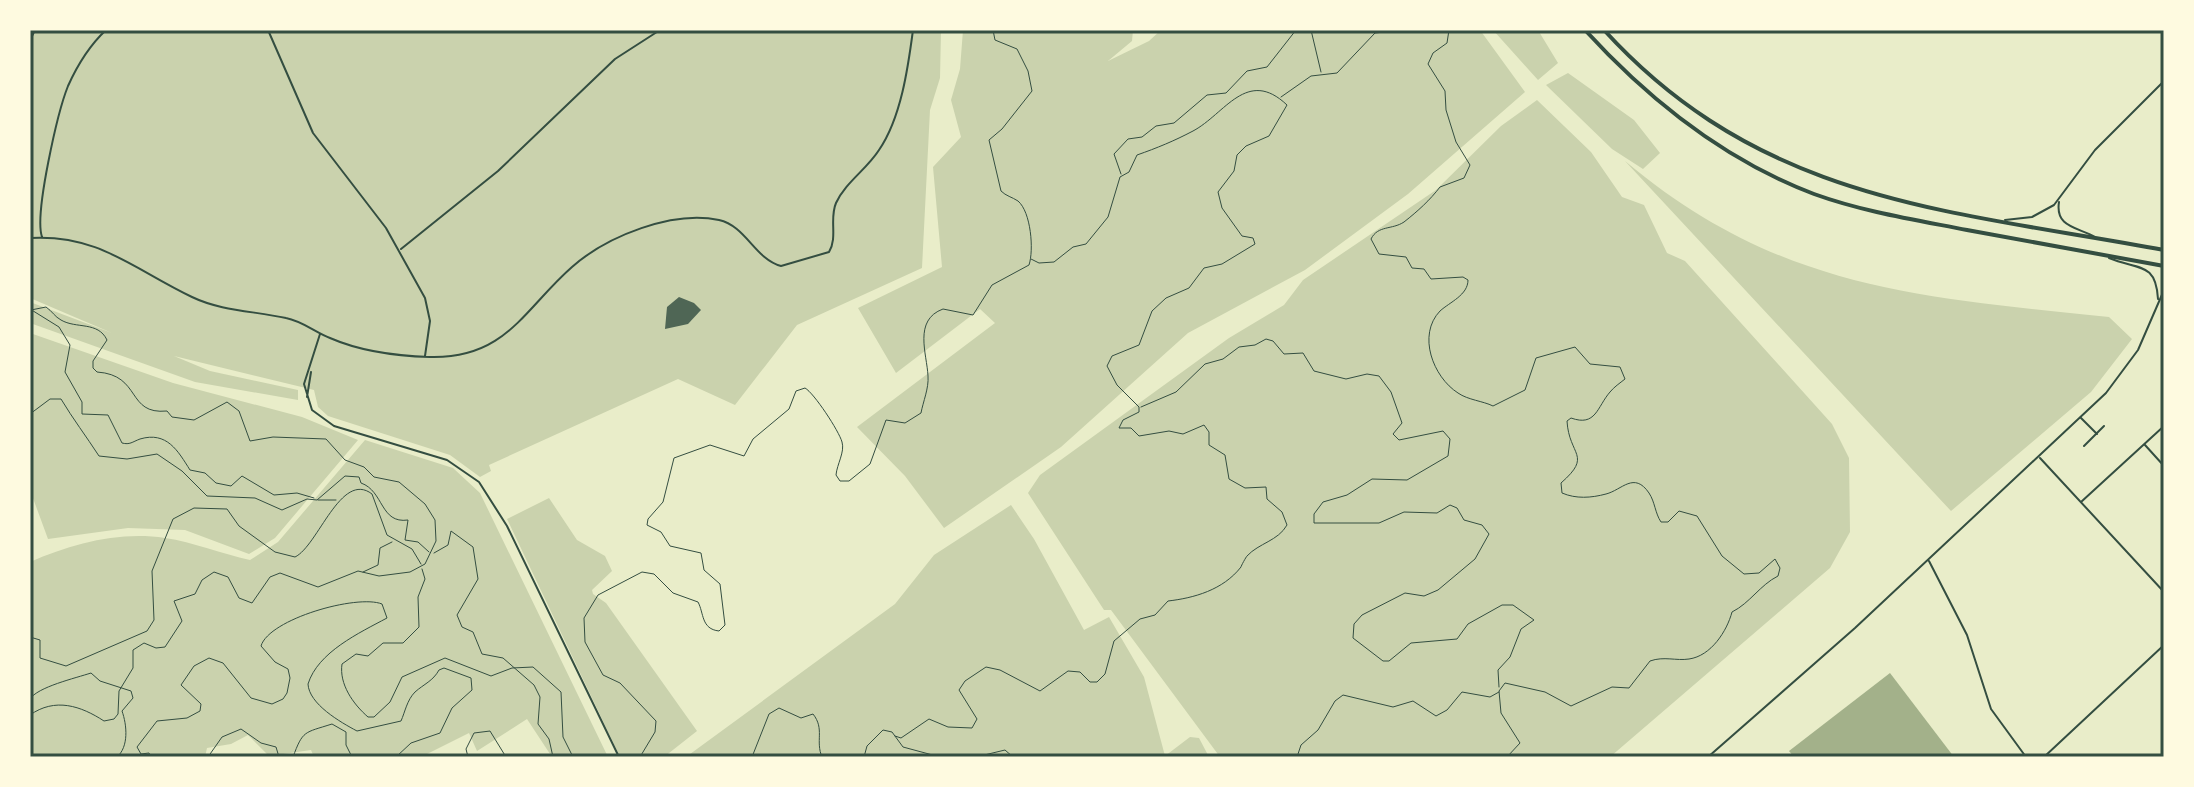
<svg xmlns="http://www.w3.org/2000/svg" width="2194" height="787" viewBox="0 0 2194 787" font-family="'Nunito Sans',sans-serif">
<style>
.green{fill:#cad2ad}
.water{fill:#a3b18a}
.building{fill:#4f6655}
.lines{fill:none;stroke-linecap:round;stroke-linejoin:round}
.path{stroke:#344e41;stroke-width:1}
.minor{stroke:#344e41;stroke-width:2}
.trunk{stroke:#344e41;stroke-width:4}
.neatline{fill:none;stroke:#344e41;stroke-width:3}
</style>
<rect width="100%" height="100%" fill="#e9edc9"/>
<path class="green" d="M30,30h911l-1,48 -10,32 -8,158 -125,57 -62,80 -57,-26 -189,86 2,6 -11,6 -30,-22 -122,-39 -10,-9 -4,-17 -140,-34 36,15 88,19v10l-103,-18 -165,-59v-21l82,31 -82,-35z
M963,30h170l-1,11 -24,20 41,-20 12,-11h319l45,62 -117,102 -103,76 -117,63 -127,114 -117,81 -39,-52 -48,-49 138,-104 -15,-14 -84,64 -38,-65 84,-41 -9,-100 28,-30 -10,-37 9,-31z
M1493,30h45l20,33 -20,17z
M1568,73l66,47 26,33 -17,16 -31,-20 -66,-64z
M1537,100l54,52 31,45 22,8 23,48 18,8 147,163 17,34 1,74 -20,36 -220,189h-390l-109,-147h-7l-76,-117 12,-18 189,-137 55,-33 19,-25 133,-90 65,-64z
M1625,161c154,129 294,136 484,156l23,22 -41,53 -140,119z
M30,333l143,50 129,34 56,23 -83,98 -26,16 -64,-24 -57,-2 -80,11 -18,-49z
M365,440l88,28 27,25 128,264h-56l-25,-38 -50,32 -8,-18 -48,24h-107l-3,-7 -42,6 -21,-21 -17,9 -24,4 -2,9h-175v-195c42,-18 88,-31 135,-24 28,4 57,16 85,22l28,-18z
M549,498l28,42 28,16 7,15 -20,19 1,4 13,9 91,128 -33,26h-44l-113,-238z
M1011,505l23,34 50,91 25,-13 35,60 21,79 25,-19 9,1 10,19h-523l209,-153 39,-49z"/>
<path class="water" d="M1890,673l64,84h-160l-5,-6z"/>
<path class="building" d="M679,297l15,6 7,7 -13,14 -23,5 2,-22z"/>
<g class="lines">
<path class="path" d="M1071,30h16
M1311,30l10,42
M1449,30l-2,13 -14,10 -5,11 17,27 1,19 10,32 14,23 -6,13 -24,9c-10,13 -22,24 -36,35 -12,8 -26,3 -33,17l8,15 27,3 6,11 12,1 7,10 32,-2 5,3c0,15 -18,22 -28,31 -23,24 -7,66 18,82 10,7 25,8 35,13l32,-16 11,-32 39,-11 15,17 30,3 5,12c-5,4 -11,8 -15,13 -13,15 -14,35 -39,26l-4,3c2,35 26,34 -6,62l1,10c14,6 29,5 44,1 16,-4 28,-23 43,-1 6,9 6,20 12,29h7l11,-11 18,5 25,40 22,18 15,-1 16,-14 5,9 -2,8c-18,9 -28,27 -46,36 -5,19 -21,44 -43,47 -13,2 -25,-3 -39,2l-21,27 -17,-1 -41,19 -26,-14 -40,-9 -6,8 2,22 19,30 -13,14
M1281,97l30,-21 26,-3 38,-40 28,-3
M1121,174l-7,-20 14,-15 14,-2 14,-11 18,-3 33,-28 19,-2 21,-22 20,-4 29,-37
M30,309l29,18 11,18 -5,27 17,30v12l26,1 14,28c8,2 10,-1 18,-4 27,-8 38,12 50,31l15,3 11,10 15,3 11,-10 32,19 23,-2 17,5
M1141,407l35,-15 29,-28 18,-5 16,-12 16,-2 11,-6 7,2 11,13 19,-1 11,18 32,8 21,-5 12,2 12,16 11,31 -9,11 6,6 44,-9 7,8 -2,17 -41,24 -35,-1 -25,16 -24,7 -9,12v9h65l25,-11 33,1 13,-8 7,3 7,12 18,5 7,9 -14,25 -37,31 -14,6 -19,-3 -43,22 -8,9 -1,14 30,23h6l22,-18 46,-4 11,-15 34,-19h11l21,15 -13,9 -11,28 -12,13 1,17
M30,414l20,-15h11c12,20 25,37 38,57l28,3 30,-5 25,17 25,25 48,2 27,12 25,-11 10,1 28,-24 14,1 2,6c23,8 19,41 47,37l-3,20 13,2 11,10
M318,500h18
M434,553l14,-8 3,-14 22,16 5,32 -21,36 5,12 11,5 9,22 21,4 31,27 6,12 -2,27 11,15 4,18
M422,569l3,10 -7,18 1,30 -16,16h-20l-15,13 -12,-2 -14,10c-3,20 11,40 26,53h6l16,-15 12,-25 43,-19 46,18 21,-8 21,-1 28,25 2,45 10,20
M363,572l15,-7 2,-17 12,-6
M30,637l10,3v18l26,8 81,-35 7,-11 -2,-49 21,-52 21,-11 33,1 12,17 36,26 20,5c23,-11 46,-87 77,-63l15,41 25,14 9,15
M30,699c7,-12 46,-21 61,-26l9,8 31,10 2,7 -11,13c5,14 7,36 -5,46
M30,715c25,-18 51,-9 74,6l10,-2 4,-5 1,-23 14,-23v-18l11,-7 12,5 9,-1 17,-26 -8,-20 21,-7 7,-14 12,-8 14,5 11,21 13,5 18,-26 10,-4 38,14 40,-16 21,5 31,-4 15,-8 11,-23 -1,-21 -10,-16 -26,-22 -25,-5 -10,-10 -19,-7 -19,-21 -53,-2 -23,4 -11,-30 -12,-9 -33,18 -22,-3 -5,-6c-41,4 -25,-36 -70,-39l-4,-4v-7l14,-21c-9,-19 -31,-11 -46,-20 -6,-3 -9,-9 -15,-13l-15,3
M895,736l6,2 28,-19 19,8 24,1 5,-9 -18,-29 6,-9 21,-14 14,3 40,21 28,-20 12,1 10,10h7l8,-8 9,-33 26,-22 15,-4 13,-14c26,-3 55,-11 73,-34 0,-1 5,-10 6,-11 12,-13 31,-15 40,-31l-5,-13 -15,-13 -1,-12 -21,1 -16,-9 -4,-24 -16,-10v-13l-5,-7 -21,9 -14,-3 -30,5 -8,-8h-12l4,-8 16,-8v-5l-22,-22 -10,-19 5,-10 27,-11 13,-34 14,-13 23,-10 15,-20 18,-4 33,-20 -2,-6 -11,-2 -20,-28 -4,-16 16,-21 3,-16 9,-9 23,-10 18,-31c-40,-38 -62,9 -94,26 -19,10 -36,17 -56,24l-8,17 -9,5 -12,40 -22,27 -13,3 -19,15 -15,1 -8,-4
M151,757l-2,-4 -8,1 -4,-7 20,-26 30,-3 13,-7 1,-7 -20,-19 13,-19 15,-8 14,5 28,35 21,6 11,-5 4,-6 3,-15 -2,-9 -13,-7 -14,-16c8,-27 96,-52 121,-42l5,14c-28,15 -69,34 -79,66 1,20 32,38 49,47l44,-10c4,-9 6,-21 14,-29 9,-8 18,-11 24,-22l5,-2 27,10 1,12 -20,18 -12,25 -29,10 -15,14
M208,757l14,-20 19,-8 20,14 15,4 3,10
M293,757c10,-27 11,-24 39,-33l14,8v13l6,12
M468,757l-2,-8 8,-16 16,-2 16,26
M640,757l15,-25 1,-11 -36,-38 -17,-8 -18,-33 -1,-24 14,-23 44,-23 12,2 19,19 25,9c6,11 3,27 21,29l6,-6 -5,-41 -16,-14 -3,-17 -31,-7 -9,-14 -14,-7 1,-6 15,-17 11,-44 36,-13 34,11 9,-17 36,-30 7,-18 9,-3c9,5 34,43 37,54 3,10 -5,22 -6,33l4,6h9l21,-17 16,-44 19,3 16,-10c2,-11 8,-25 7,-37 -1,-22 -15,-56 15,-67l30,6 19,-30 37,-20c5,-15 2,-53 -11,-64 -6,-4 -12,-5 -17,-10l-12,-51 13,-11 30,-38 -4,-20 -11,-22 -22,-9 -2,-10
M703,757h4
M752,757l17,-43 10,-6 22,10 12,-4c12,15 2,27 9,43
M864,757l3,-11 16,-16 9,2 11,15 37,10
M976,757l29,-7 8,7
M1297,757l4,-12 17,-15 17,-29 8,-6 50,12 20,-6 23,15 11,-6 15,-18 28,5 9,-5"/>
<path class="minor" d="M268,30l45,103 73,95 39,70 5,23 -5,35
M30,40l5,-10
M2059,202c-4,25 18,25 36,35
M2005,220l27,-3 22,-12 41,-55 69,-69
M42,237c-8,-23 16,-126 26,-151 9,-20 22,-41 38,-56
M30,238c69,-4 103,31 162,59 29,14 62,14 94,21 16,3 29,14 44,20 32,14 66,18 100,19 76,2 94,-48 142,-90 35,-31 101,-57 147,-47 27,6 36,39 62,46l48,-14c9,-15 0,-33 7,-49 9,-20 31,-34 43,-53 22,-32 29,-82 34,-120
M401,249l97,-78 117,-112 45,-29
M2109,258c28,12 47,3 49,41
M320,334l-16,50 8,26 22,16 113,34 32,22 28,44 112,231
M307,397l4,-25
M2081,418l16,16
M2145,445l19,21
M2084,446l20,-20
M2040,458l124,134
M2081,502l83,-76
M1929,561l38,74 24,74 35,48
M1708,757l147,-129 251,-235 32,-43 26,-60
M2044,757l120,-112
M2161,757l3,-3"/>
<path class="trunk" d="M1585,30c64,70 139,130 229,164 50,18 102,26 153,36 66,12 131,24 197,36
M1604,30c158,173 344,180 560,220"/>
</g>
<rect width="2194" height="787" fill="none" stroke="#fefae0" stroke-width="64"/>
<rect x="32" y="32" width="2130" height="723" class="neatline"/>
</svg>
